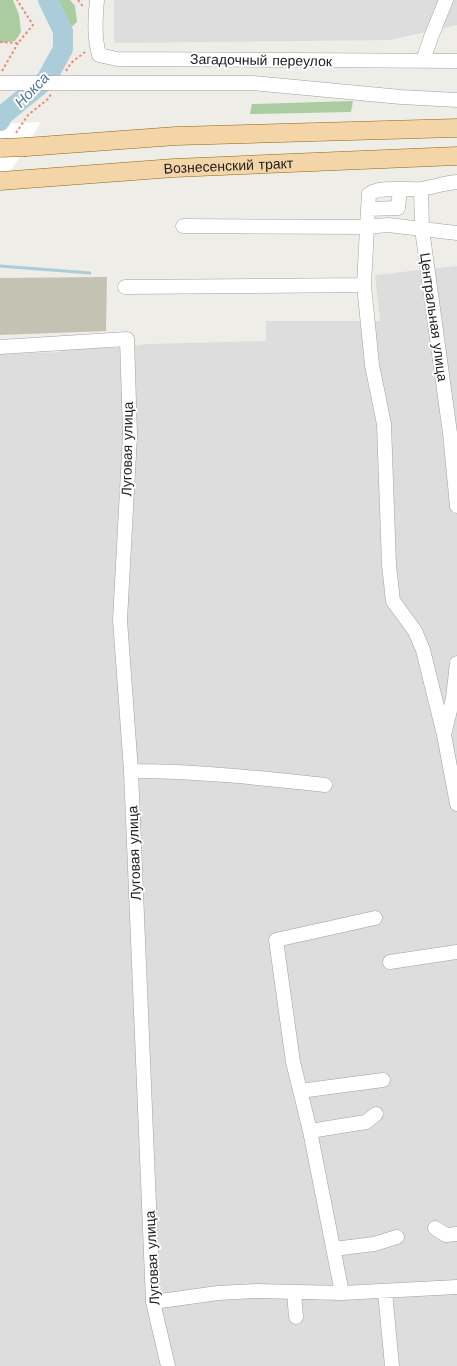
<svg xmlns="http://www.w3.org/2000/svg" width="457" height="1366" viewBox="0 0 457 1366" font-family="'Work Sans',sans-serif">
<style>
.residential{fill:#dedddd}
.construction{fill:#c3c3b3}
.forest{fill:#abcba0}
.pier{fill:#fff}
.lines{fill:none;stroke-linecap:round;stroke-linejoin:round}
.stream{stroke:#abcdd9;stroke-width:3}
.river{stroke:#abcdd9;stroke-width:20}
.minor-casing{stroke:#a1a1a1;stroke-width:15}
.major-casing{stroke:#8e670d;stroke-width:19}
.path{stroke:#ee897a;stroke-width:2;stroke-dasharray:2.5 2.5;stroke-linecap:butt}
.minor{stroke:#fff;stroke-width:14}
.major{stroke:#f4d5a8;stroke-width:18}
.minor-bridge-casing{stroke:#a1a1a1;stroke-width:15;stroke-linecap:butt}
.major-bridge-casing{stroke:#8e670d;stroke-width:19;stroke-linecap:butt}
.minor-bridge{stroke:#fff;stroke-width:14}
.major-bridge{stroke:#f4d5a8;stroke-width:18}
.labels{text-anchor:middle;stroke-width:4;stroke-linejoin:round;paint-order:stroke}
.street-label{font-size:14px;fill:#202020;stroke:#fff}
.water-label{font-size:15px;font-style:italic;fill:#5176a0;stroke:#fff}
</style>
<rect width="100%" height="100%" fill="#efede7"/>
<path class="residential" d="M114,0h343v25l-67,15 -276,3z
M457,266v1100h-457v-1012l61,-2v-6l54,2 33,-4 118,-3v-20h114l-5,-46z"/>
<path class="construction" d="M107,277l-1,54 -106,4v-57z"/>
<path class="forest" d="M0,0h13l6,15 2,17 -6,9 -15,2z
M55,0h15l5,6 2,16 -10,9 -8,-26z
M353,101l-2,11 -101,2 2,-10z"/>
<path class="pier" d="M41,122l-15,25 -26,40v-63z"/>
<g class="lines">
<path class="stream" d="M0,266l90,7"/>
<path class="river" d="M0,121l3,-6 43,-35 17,-31v-18l-15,-31"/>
<g class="minor-casing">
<path id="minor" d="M97,0c-2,19 -3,37 2,55l18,4 340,2
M423,61l8,-24 15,-37
M78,83h175l148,14 56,3
M421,189l1,40 28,204 7,73
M400,190l-2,18 -30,1 1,-15c10,-8 38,-4 52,-5 12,-2 24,-6 36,-7
M368,209l-4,76 8,80 12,59 5,141 4,36 22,30 8,19 21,85
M183,226l183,1 22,-2 69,8
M125,287l239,-2
M0,347l127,-8 3,96 -10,185 11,151 22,531 15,64
M457,663l-4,35 -9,37 13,69
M131,771c65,0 130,7 194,14
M390,962l67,-10
M300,1091l83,-11
M310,1131l56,-9 10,-8
M435,1228l11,7 11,-1
M334,1249l40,-5 23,-7
M294,1292l2,25
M385,1292l7,74
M342,1293l-32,-162 -17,-69 -17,-122 99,-22
M153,1302l65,-9 38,-2 86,2 115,-6"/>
</g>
<g class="major-casing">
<g id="major">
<path d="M26,147l150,-11 281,-8"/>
<path id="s1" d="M0,181l174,-13 283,-12"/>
</g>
</g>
<path class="path" d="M78,0l6,8
M0,42l18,1 15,-18 -16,-25
M2,71l16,-28
M66,71l5,-8 14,-11
M16,133l12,-18 20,-16 3,-5"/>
<use href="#minor" class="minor"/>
<use href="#major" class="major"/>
<g class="minor-bridge-casing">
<path id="minor-bridge" d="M0,83h78"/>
</g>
<g class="major-bridge-casing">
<path id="major-bridge" d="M0,148l26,-1"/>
</g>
<use href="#minor-bridge" class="minor-bridge"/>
<use href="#major-bridge" class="major-bridge"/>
</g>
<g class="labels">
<g class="street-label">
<text transform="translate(261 60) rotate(1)" y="5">Загадочный переулок</text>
<text dy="5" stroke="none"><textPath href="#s1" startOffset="229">Вознесенский тракт</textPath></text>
<text transform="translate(434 317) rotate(82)" y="5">Центральная улица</text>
<text transform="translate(127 449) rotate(-89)" y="5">Луговая улица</text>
<text transform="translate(134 853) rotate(-92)" y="5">Луговая улица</text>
<text transform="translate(152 1258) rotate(-93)" y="5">Луговая улица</text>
</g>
<g class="water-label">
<text transform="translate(32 90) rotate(-46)" y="5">Нокса</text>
</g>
</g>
</svg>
